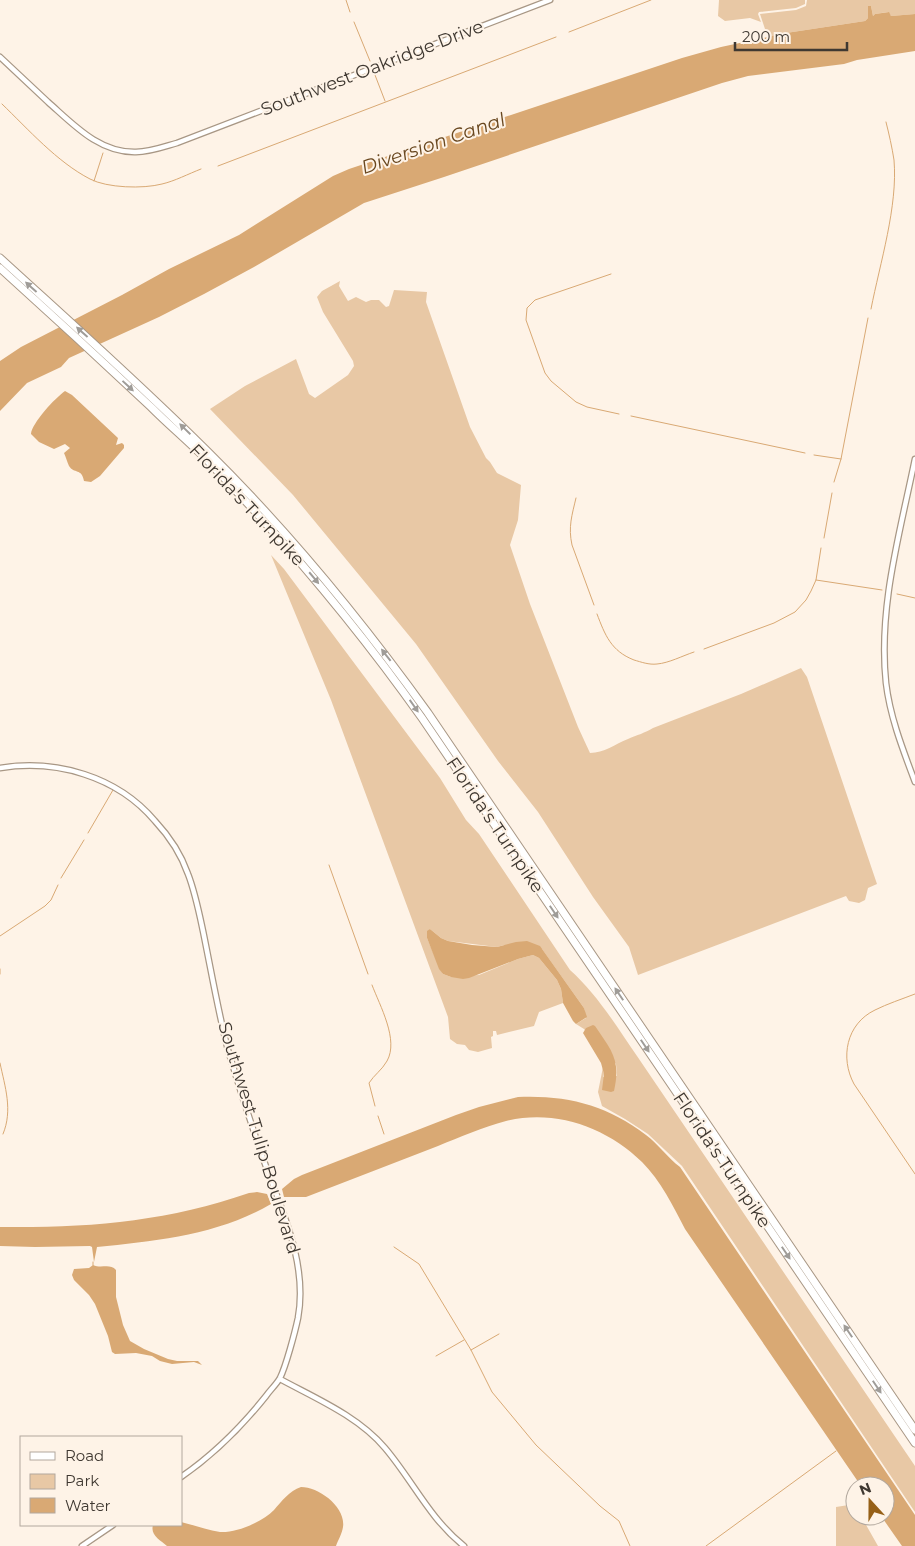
<svg xmlns="http://www.w3.org/2000/svg" width="915" height="1546" viewBox="0 0 915 1546" font-family="Montserrat,sans-serif">
<style>
.green{fill:#e8c8a5}
.water{fill:#d9a974}
.lines{fill:none;stroke-linecap:round;stroke-linejoin:round}
.stream{stroke:#d9a974;stroke-width:1}
.tertiary-casing{stroke:#a89785;stroke-width:7}
.motorway-casing{stroke:#a89785;stroke-width:9}
.tertiary{stroke:#fff;stroke-width:4.5}
.motorway{stroke:#fff;stroke-width:7}
.oneway{fill:#9f9c98}
.labels{text-anchor:middle;stroke-width:4;stroke-linejoin:round;paint-order:stroke}
.street-label{font-size:18px;fill:#3f3831;stroke:#fef3e7}
.water-label{font-size:19px;font-style:italic;fill:#69471f;stroke:#fef3e7}
</style>
<rect width="100%" height="100%" fill="#fef3e7"/>
<path class="green" d="M719,0h86v4l-9,4 -37,4 -1,2 3,8 -11,-4 -25,3 -7,-5z
M807,0h108v14l-24,2 -3,-4 -13,2 -2,2 -2,-10 -3,1v11l-3,3 -79,12 -18,5 -8,-24 36,-4 10,-4z
M340,281l-1,5 9,15 8,-4 10,5 5,-2h8l7,7 3,-1 5,-16 33,2 -1,10 44,125 16,31 4,4 7,11 24,12 -3,35 -8,25 20,59 48,123 12,26c14,0 25,-9 38,-14 9,-4 17,-6 25,-11l88,-34 60,-26 6,9 70,207 -9,4 -3,12 -6,3 -10,-2 -3,-5 -208,79 -9,-28 -36,-50 -55,-85 -40,-51 -82,-117 -123,-149 -83,-86 35,-23 51,-27 13,35 6,4 33,-23 6,-9 -1,-5 -30,-49 -6,-15 5,-6z
M271,555l13,14 156,209 26,42 13,14 91,136c27,24 47,57 67,86l278,410v46l-233,-346 -34,-32 -23,-15 -23,-13 -4,-14 5,-25 1,7 -1,3 14,-1 -1,-12 -32,-35 -8,-5 10,-6 -2,-10 -42,-59 -38,-4 -7,2 -49,-6 -7,-3 -11,-9 -3,9 13,31 3,5 8,3 28,-2 39,-16 15,-4 6,3 18,22 4,9 2,14 -24,9 -5,14 -37,9 -1,-4h-3v5l-2,1 1,11 -14,4 -9,-2 -4,-5 -8,-1 -7,-5 -2,-22 -117,-317z
M855,1504v12h6l17,30h-42v-39z"/>
<path class="water" d="M868,6h3l2,10 2,-2 14,-2 2,4 24,-2v37l-58,9 -13,4 -96,12 -26,7 -278,94 -80,26 -110,64 -50,27 -45,23 -90,41 -8,9 -34,16 -27,28v-50l21,-14 101,-52 47,-26 70,-34 94,-59 16,-7 333,-111 39,-11 65,-14 79,-12 3,-3z
M65,391l7,4 46,43 -2,7 6,-2 2,2v3l-24,28 -9,6 -7,-1c-2,-13 -10,-7 -15,-15 -2,-4 -3,-9 -5,-13l6,-5 -5,-4 -11,5 -15,-7 -8,-8c1,-11 24,-36 34,-43z
M430,929l11,9 7,3 24,4 25,2 19,-5 11,-1 13,5 44,62 3,9 -11,7 -3,-3 -10,-18 -2,-14 -4,-9 -18,-22 -6,-3 -15,4 -49,19 -6,1 -12,-2 -8,-3 -4,-5 -12,-31v-7z
M593,1025l2,1c17,25 26,34 19,65l-3,1 -9,-2 2,-16 -3,-11 -18,-30 3,-5z
M518,1097c49,-2 89,8 128,38 12,9 22,23 34,32l235,348v31h-13l-21,-30h4v-30h-24l-176,-257c-12,-23 -24,-48 -43,-67 -36,-35 -87,-53 -136,-41 -23,6 -46,16 -68,25 -44,17 -88,34 -132,51h-22l-2,-8 12,-10 8,-4 154,-60 23,-8z
M257,1192l10,2 4,10c-53,31 -114,37 -174,43l-3,15 -2,-15 -2,-1 -55,1 -35,-1v-19c88,1 165,-5 249,-34z
M93,1265c8,4 17,-2 23,5v27l7,28 7,16 14,8 24,10 9,2h21l4,4 -8,-3 -22,2 -12,-3 -8,-5 -16,-3 -21,1 -3,-2 -4,-16 -13,-32 -6,-9 -15,-15 -2,-5 2,-6 15,-1z
M301,1487c18,0 45,20 42,40 -1,7 -5,13 -7,19h-169c-7,-6 -17,-11 -14,-21h28v-3c13,3 26,8 39,10 17,1 42,-10 54,-22 8,-9 15,-19 27,-23z"/>
<g class="lines">
<path class="stream" d="M346,0l4,12
M354,22l16,39
M569,32l82,-32
M375,75l10,26
M2,104c26,25 55,58 88,75 17,9 53,10 72,5 13,-3 26,-10 39,-15
M218,166l338,-129
M94,181l9,-28
M611,274l-76,26 -8,8 -1,12 19,53 6,8 25,21 11,5 32,7
M871,309c9,-46 27,-103 23,-149 -2,-13 -5,-26 -8,-38
M631,416l174,37
M814,455l27,4
M834,482l7,-23 27,-141
M576,498c-4,17 -8,29 -4,47l22,60
M824,538l8,-45
M816,580l66,10
M897,594l18,4
M597,614c8,21 14,37 37,46 7,2 15,5 23,4 12,-1 25,-8 37,-12
M704,649l70,-26 21,-11 11,-12 5,-9 5,-11 5,-32
M88,833l25,-43
M329,865l39,109
M61,878l23,-38
M0,936l45,-30 6,-6 7,-15
M0,969v5
M372,985c8,21 27,55 15,76 -5,9 -13,14 -18,22l6,23
M915,994c-13,5 -28,10 -40,16 -29,14 -35,48 -21,74l61,90
M0,1063c5,24 13,47 3,71
M378,1116l6,18
M394,1247l25,17 52,86 21,42 44,53 64,61 19,15 11,25
M93,1265v-3
M471,1350l28,-16
M436,1356l28,-16
M706,1546l130,-95"/>
<g class="tertiary-casing">
<path id="tertiary" d="M0,57c16,15 32,30 48,45 25,22 51,51 88,50 14,0 27,-5 41,-9l373,-143
M915,459c-15,74 -37,148 -29,224 4,34 17,67 29,99
M0,768c56,-9 117,8 155,53 14,15 26,33 33,53 7,18 11,38 15,57 8,39 15,80 25,119 11,37 23,74 36,111 18,50 44,103 34,157 -3,14 -12,48 -18,60 -4,7 -10,12 -14,18 -24,30 -53,59 -85,81
M280,1379c35,19 78,37 105,69 28,33 44,70 79,98
M82,1546l31,-21"/>
</g>
<g class="motorway-casing">
<path id="motorway" d="M0,258c70,64 141,127 208,194 81,80 153,168 220,261l487,717
M0,268c51,46 101,92 151,139 18,18 37,34 55,52 78,81 151,167 216,259l493,725"/>
</g>
<use href="#tertiary" class="tertiary"/>
<use href="#motorway" class="motorway"/>
</g>
<defs><path id="oneway-solid" d="M-6-.8H1V-3.2L6.5 0L1 3.2V.8H-6Z" transform="scale(1.25)"/></defs>
<g class="oneway">
<use href="#oneway-solid" transform="translate(31 287) rotate(-138)"/>
<use href="#oneway-solid" transform="translate(82 332) rotate(-138)"/>
<use href="#oneway-solid" transform="translate(128 386) rotate(43)"/>
<use href="#oneway-solid" transform="translate(185 429) rotate(-136)"/>
<use href="#oneway-solid" transform="translate(314 578) rotate(50)"/>
<use href="#oneway-solid" transform="translate(386 655) rotate(-128)"/>
<use href="#oneway-solid" transform="translate(414 706) rotate(55)"/>
<use href="#oneway-solid" transform="translate(554 912) rotate(56)"/>
<use href="#oneway-solid" transform="translate(619 994) rotate(-124)"/>
<use href="#oneway-solid" transform="translate(645 1046) rotate(56)"/>
<use href="#oneway-solid" transform="translate(786 1253) rotate(56)"/>
<use href="#oneway-solid" transform="translate(848 1331) rotate(-124)"/>
<use href="#oneway-solid" transform="translate(877 1387) rotate(56)"/>
</g>
<g class="labels">
<g class="street-label">
<text transform="translate(372 68) rotate(-21)" y="6">Southwest Oakridge Drive</text>
<text transform="translate(247 505) rotate(47)" y="6">Florida's Turnpike</text>
<text transform="translate(495 825) rotate(56)" y="6">Florida's Turnpike</text>
<text transform="translate(259 1138) rotate(73)" y="6">Southwest Tulip Boulevard</text>
<text transform="translate(722 1160) rotate(56)" y="6">Florida's Turnpike</text>
</g>
<g class="water-label">
<text transform="translate(433 143) rotate(-19)" y="7">Diversion Canal</text>
</g>
</g>
<rect x="20" y="1436" width="162" height="90" fill="#fef3e7" stroke="#b2a89e"/>
<rect x="30" y="1452" width="25" height="8" fill="#ffffff" stroke="#b2a89e"/>
<text x="65" y="1461" font-size="15" fill="#3f3831">Road</text>
<rect x="30" y="1474" width="25" height="15" fill="#e8c8a5" stroke="#b2a89e"/>
<text x="65" y="1486" font-size="15" fill="#3f3831">Park</text>
<rect x="30" y="1498" width="25" height="15" fill="#d9a974" stroke="#b2a89e"/>
<text x="65" y="1511" font-size="15" fill="#3f3831">Water</text>
<g transform="translate(870 1501) rotate(339)"><circle r="24" fill="#fef3e7" stroke="#b2a89e"/>
<path d="M0-4L9 19L0 12L-9 19Z" fill="#966017"/>
<text y="-8" font-size="14" font-weight="bold" text-anchor="middle" fill="#3f3831">N</text>
</g>
<path d="M735 42v8h112v-8" fill="none" stroke="#3f3831" stroke-width="2.5"/>
<text x="742" y="42" font-size="15" fill="#3f3831" stroke="#fef3e7" stroke-width="4" paint-order="stroke">200 m</text>
</svg>
